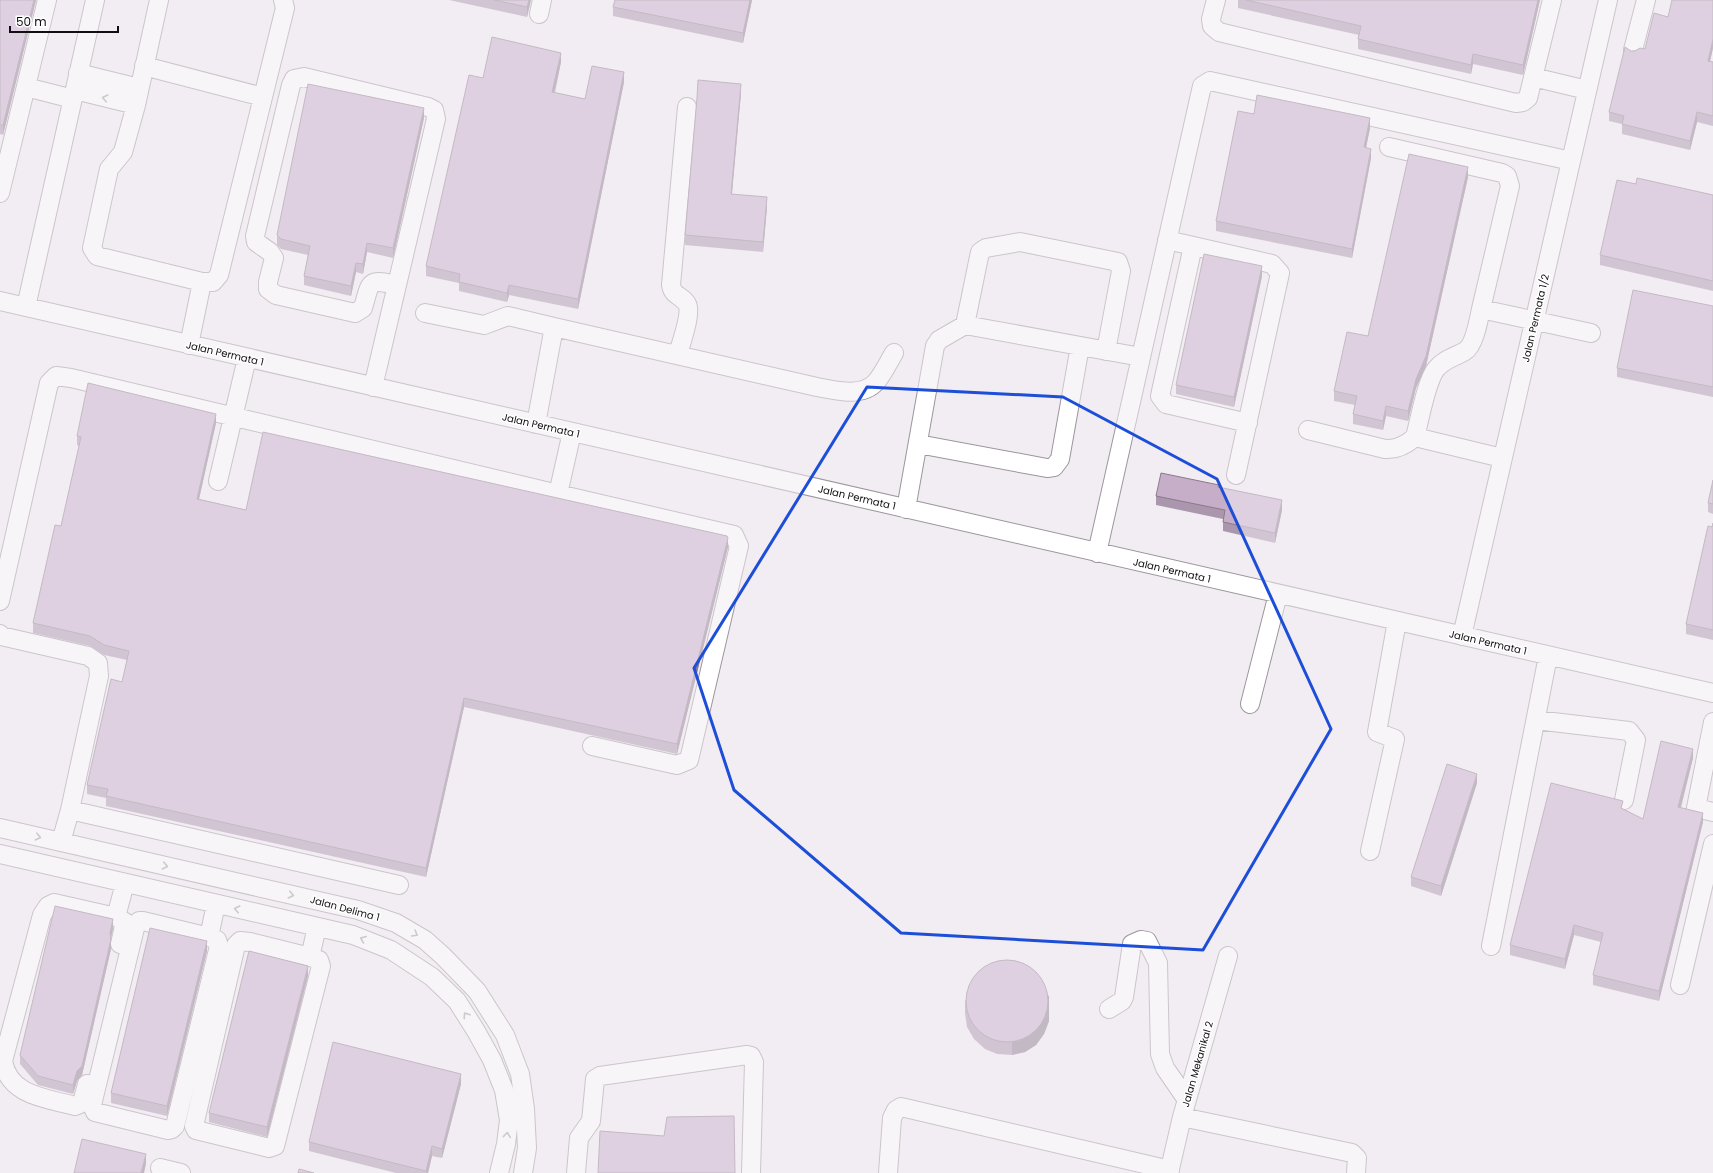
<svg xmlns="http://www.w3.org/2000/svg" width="1713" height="1173" viewBox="0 0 1713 1173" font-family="Poppins,sans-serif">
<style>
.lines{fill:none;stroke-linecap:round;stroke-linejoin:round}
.minor-casing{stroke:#9c969d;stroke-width:20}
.minor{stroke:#fff;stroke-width:18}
.wall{fill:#aa96ad}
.shaded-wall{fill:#8b7a8d}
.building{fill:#c6aec9;stroke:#8b7a8d}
.oneway{stroke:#9f9f9f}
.marked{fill:none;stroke:#1d4ed8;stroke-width:3;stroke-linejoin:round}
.labels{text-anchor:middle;stroke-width:3;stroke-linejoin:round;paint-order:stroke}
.street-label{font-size:10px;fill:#100e10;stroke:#fff}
</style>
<rect width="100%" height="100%" fill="#f2ecf3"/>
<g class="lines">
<g class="minor-casing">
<path id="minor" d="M159,0l-23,105 -13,47 -14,17 -17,79 5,8 105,26h11l6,-7 66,-267 -2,-8
M1216,0l-5,19 1,7 7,6 297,71 7,-1 5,-4 24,-98
M539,14l3,-14
M1633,50l13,-50
M144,66l119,31
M78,73l61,15
M1533,77l54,13
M26,87l47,12
M75,90l61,15
M1389,147l113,26 5,3 3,10 -29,123 110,24
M0,193l47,-193
M1167,240l105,24 8,9 -44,202
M1193,246l-33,150 6,8 82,19
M0,301l1713,392
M26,307l69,-307
M1481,309c-2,10 -7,37 -16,42 -10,6 -21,8 -29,18 -10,13 -16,50 -21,68l87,21
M425,313l59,12 24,-9 46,11
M965,325l176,32
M189,345l13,-63
M678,354c3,-11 14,-41 9,-50 -5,-9 -14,-7 -16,-19l16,-178
M373,387l63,-268 -2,-9 -6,-3 -124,-30 -10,2 -3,6 -36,151 1,6 14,10 4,6 -6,24v7l8,6 79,18 8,-5c8,-28 5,-29 34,-23
M536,424l18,-97 263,60c17,3 45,11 59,-5 7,-8 12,-19 18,-29
M1308,430l77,19c12,1 21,-4 30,-12
M572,432l-14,62 176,41 5,11 -50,214 -12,5 -85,-19
M918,444l129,24 7,-1 6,-8 20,-113
M218,481l29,-123
M906,509l29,-163 4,-6 26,-15 15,-73 6,-4 34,-6 98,20 3,9 -15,80
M1097,553l105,-467 8,-5 361,80
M0,601l49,-218 7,-7 15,2 487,116
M0,634l1,2 87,20 10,7 1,13 -29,134 329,75
M1462,636l146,-636
M1250,704l28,-110
M1536,720l93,11 7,9 -12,60
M1713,722l-17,86 17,4
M0,828l358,82 38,13 29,17 18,16 34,35 28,44 15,39 5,35 2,39 -4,25
M61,842l9,-32
M1370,851l25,-112 -18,-7 20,-111
M0,854l353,81 38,15 41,27 25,24 19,30 16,29 12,30 5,30 -3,24 -7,29
M116,917l9,5 -5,22
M209,937l8,3 2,6 -44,180 -3,3 -4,1 -73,-18 -3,-7 44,-181 3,-3h4l66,16 7,-33
M1491,946l57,-290
M310,957l9,3 2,6 -46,180 -6,2 -73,-18 -2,-4 42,-181 4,-4 10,1 60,15 7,-30
M1680,985l33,-141
M1109,1009l13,-8 2,-4 8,-53 9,-4 6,1 11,22 2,91 5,14 22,32
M87,1084l-5,19 -7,3c-29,-8 -66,-10 -72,-45l39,-146 6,-9 6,-3 62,14 9,-34
M1182,1117l170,36 5,5 -1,15
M160,1168l21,5
M576,1173l3,-35 12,-17 4,-42 5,-3 147,-21 4,1 3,6 -3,111
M888,1173l4,-55 4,-8 5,-3 269,63
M1169,1173l13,-56 46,-161"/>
</g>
<use href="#minor" class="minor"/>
</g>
<path class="wall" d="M0,0h36l-33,135 -3,-1z
M449,0h82l-4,17z
M615,0h137l-9,43 -130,-27v-9z
M1238,0h302l-17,75 -50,-11 -2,10 -113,-25v-10l1,-4 -121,-27z
M1713,0v48l-3,13 3,1v64l-16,-4 -7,28 -68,-16v-10l-13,-3v-9l22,-61 14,-2 23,-32z
M561,62l-6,31 30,6 39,-17 -46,227 -69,-14 -2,7 -48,-11v-8l-33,-7v-10l57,-188z
M741,93l-9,101 35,13 -4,45 -78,-7v-10z
M1254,114l116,14 -4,20 5,10 -19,100 -136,-27v-10z
M424,118l-31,140 -26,-6 -4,22 -7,-2 -5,24 -47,-11v-9l4,-21 -27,-6 -4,-4v-10z
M1468,177l-42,189 -10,22 -8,33 -22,-5 -3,14 -30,-6v-10l2,-9 -21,-4v-10z
M1636,184l77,11v96l-113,-26v-10z
M1262,276l-28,131 -58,-13v-9z
M1713,306v91l-96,-20v-9z
M216,423l-17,76 47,11 482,37 -51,207 -213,-47 -38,170 -320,-71v-8l-19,-4v-9l35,-103 5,-22 -23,-5 -14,-9 -57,-13v-10l28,-97 18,-80 -2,-1v-9z
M1713,480v34l-5,-2v-9z
M1219,487l63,23 -7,33 -52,-12v-12l-67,-14v-9z
M1713,523v117l-27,-6v-10z
M1693,758l-12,50 22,14 -44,179 -66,-16v-10l8,-33 -27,-7 -9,34 -55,-14v-10l113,-136 20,10z
M1477,783l-36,113 -30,-10v-9z
M113,929l-2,9v11l-29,126 -5,6 -4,13 -35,-9 -18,-21v-9z
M207,951l-40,165 -56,-13v-10z
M308,976l-41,161 -58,-15v-9z
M965,1000l84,21 -5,13 -8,11 -11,7 -13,3 -15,-1 -12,-5 -11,-10 -7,-12 -2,-14z
M461,1084l-19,74 -10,-2 -4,17h-32l-87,-22v-9z"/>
<path class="shaded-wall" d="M34,0h2l-33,135v-10z
M529,0h2l-4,17v-10z
M750,0h2l-9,43v-10z
M1538,0h2l-17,75v-10z
M1713,39v9l-5,22v-9z
M561,53v9l-9,40v-10z
M1473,54v10l-2,10v-9z
M624,72v10l-46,227v-10z
M741,84v9l-10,110v-9z
M424,108v10l-31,140v-10z
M1697,112v10l-7,28v-9z
M1370,118v10l-6,29v-10z
M1371,149v9l-19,100v-9z
M1468,167v10l-42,189 -10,22 -8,33v-10z
M767,197v10l-4,45v-10z
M367,243v9l-4,22v-10z
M356,263v9l-5,24v-10z
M1262,266v10l-28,131v-10z
M509,285v10l-2,7v-9z
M1386,406v10l-3,14v-9z
M216,414v9l-19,85v-9z
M1282,500v10l-7,33v-10z
M728,538v9l-51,207v-10z
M464,698v9l-38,170v-9z
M1693,749v9l-15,59v-10z
M1477,774v9l-36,113v-10z
M1703,813v9l-44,179v-10z
M113,919v10l-3,13v-9z
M1574,925v10l-9,34v-10z
M111,939v10l-29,126 -5,6 -4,13v-9z
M207,941v10l-40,165v-10z
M308,966v10l-41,161v-10z
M1049,995v26l-5,13 -8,11 -11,7 -13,3v-12z
M461,1074v10l-19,74v-9z
M432,1146v10l-4,17h-2z
M146,1154v10l-2,9h-3z"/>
<path class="building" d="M0,0h34l-31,125h-3z
M494,0h35l-2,7z
M615,0h135l-7,33 -130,-26z
M1246,0h292l-15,65 -50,-11 -2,11 -113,-26 3,-13z
M1672,0h41v39l-5,22 5,1v54l-16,-4 -7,29 -68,-17 2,-8 -15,-4 16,-65 6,4h4l5,-3 5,1 9,-36 14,4z
M492,37l69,16 -9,39 33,7 7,-33 32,6 -46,227 -69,-14 -2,8 -48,-11 1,-8 -34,-8 43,-191 14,3z
M698,80l43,4 -10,110 36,3 -4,45 -78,-7 12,-137z
M308,84l116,24 -31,140 -26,-5 -4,21 -7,-1 -5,23 -47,-10 6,-30 -29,-7 -4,-4z
M1257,95l113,23 -6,29 7,2 -19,100 -136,-28 22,-110 16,3z
M1409,154l59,13 -42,189 -10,23 -8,32 -22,-5 -3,15 -30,-7 4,-18 -23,-5 13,-59 21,4z
M1637,178l76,17v86l-113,-26 17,-75 19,4z
M1204,254l58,12 -28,131 -58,-12z
M1633,290l80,16v81l-96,-19z
M88,383l128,31 -19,85 49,11 17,-78 464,104 1,2 -51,206 -213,-46 -38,170 -320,-72 2,-7 -21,-4 24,-106 11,3 7,-31 -25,-6 -14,-9 -57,-13 22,-98 6,1 20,-89 -4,-1z
M1161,473l58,12 -1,2 64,13 -7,33 -52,-11 2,-12 -69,-14z
M1713,480v24l-5,-1z
M1713,523v107l-27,-6 22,-98 4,1z
M1661,741l32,8 -15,58 25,6 -44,178 -66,-16 10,-42 -29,-8 -9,34 -55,-14 41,-162 72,18 -2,7 22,11z
M1447,764l30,10 -36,112 -30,-9z
M55,906l58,13 -3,14 1,6 -29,127 -5,5 -4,14 -35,-9 -18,-21z
M150,928l57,13 -40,165 -56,-13z
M249,951l59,15 -41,161 -58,-14z
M966 1001a41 41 0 1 1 82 0a41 41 0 1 1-82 0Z
M333,1042l128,32 -19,75 -10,-3 -6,25 -117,-29z
M734,1116l1,57h-137l2,-42 64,5 3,-19z
M82,1139l64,15 -5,19h-67z
M299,1169l15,4h-16z"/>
<defs><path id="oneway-chevron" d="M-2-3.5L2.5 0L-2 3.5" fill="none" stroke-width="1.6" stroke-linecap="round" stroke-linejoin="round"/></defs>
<g class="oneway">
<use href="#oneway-chevron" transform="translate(105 98) rotate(-167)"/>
<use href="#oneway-chevron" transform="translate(38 837) rotate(13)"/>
<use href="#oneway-chevron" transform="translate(165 866) rotate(13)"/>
<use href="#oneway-chevron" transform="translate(291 895) rotate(13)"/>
<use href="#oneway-chevron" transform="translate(237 909) rotate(-167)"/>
<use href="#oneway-chevron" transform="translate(415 934) rotate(31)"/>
<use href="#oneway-chevron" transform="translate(363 939) rotate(-158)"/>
<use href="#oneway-chevron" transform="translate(466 1015) rotate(-124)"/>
<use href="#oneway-chevron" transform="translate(507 1135) rotate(-84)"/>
</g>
<path d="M0 0H1713V1173H0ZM867,387l196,10 154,82 114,250 -128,221 -302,-17 -167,-143 -40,-122z" fill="#f2ecf3" fill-opacity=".55" fill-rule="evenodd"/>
<path class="marked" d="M867,387l196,10 154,82 114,250 -128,221 -302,-17 -167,-143 -40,-122z"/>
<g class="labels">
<g class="street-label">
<text transform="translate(1535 318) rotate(-77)" y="4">Jalan Permata 1/2</text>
<text transform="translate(225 353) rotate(13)" y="4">Jalan Permata 1</text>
<text transform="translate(541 425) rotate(13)" y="4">Jalan Permata 1</text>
<text transform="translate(857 497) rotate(13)" y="4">Jalan Permata 1</text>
<text transform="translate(1172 570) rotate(13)" y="4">Jalan Permata 1</text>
<text transform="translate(1488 642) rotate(13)" y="4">Jalan Permata 1</text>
<text transform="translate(345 908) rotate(15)" y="4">Jalan Delima 1</text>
<text transform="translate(1197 1064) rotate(-74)" y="4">Jalan Mekanikal 2</text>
</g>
</g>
<path d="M10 26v6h108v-6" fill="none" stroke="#100e10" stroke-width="2"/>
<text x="16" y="26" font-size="12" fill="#100e10" stroke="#ffffff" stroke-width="3" paint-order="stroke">50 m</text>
</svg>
